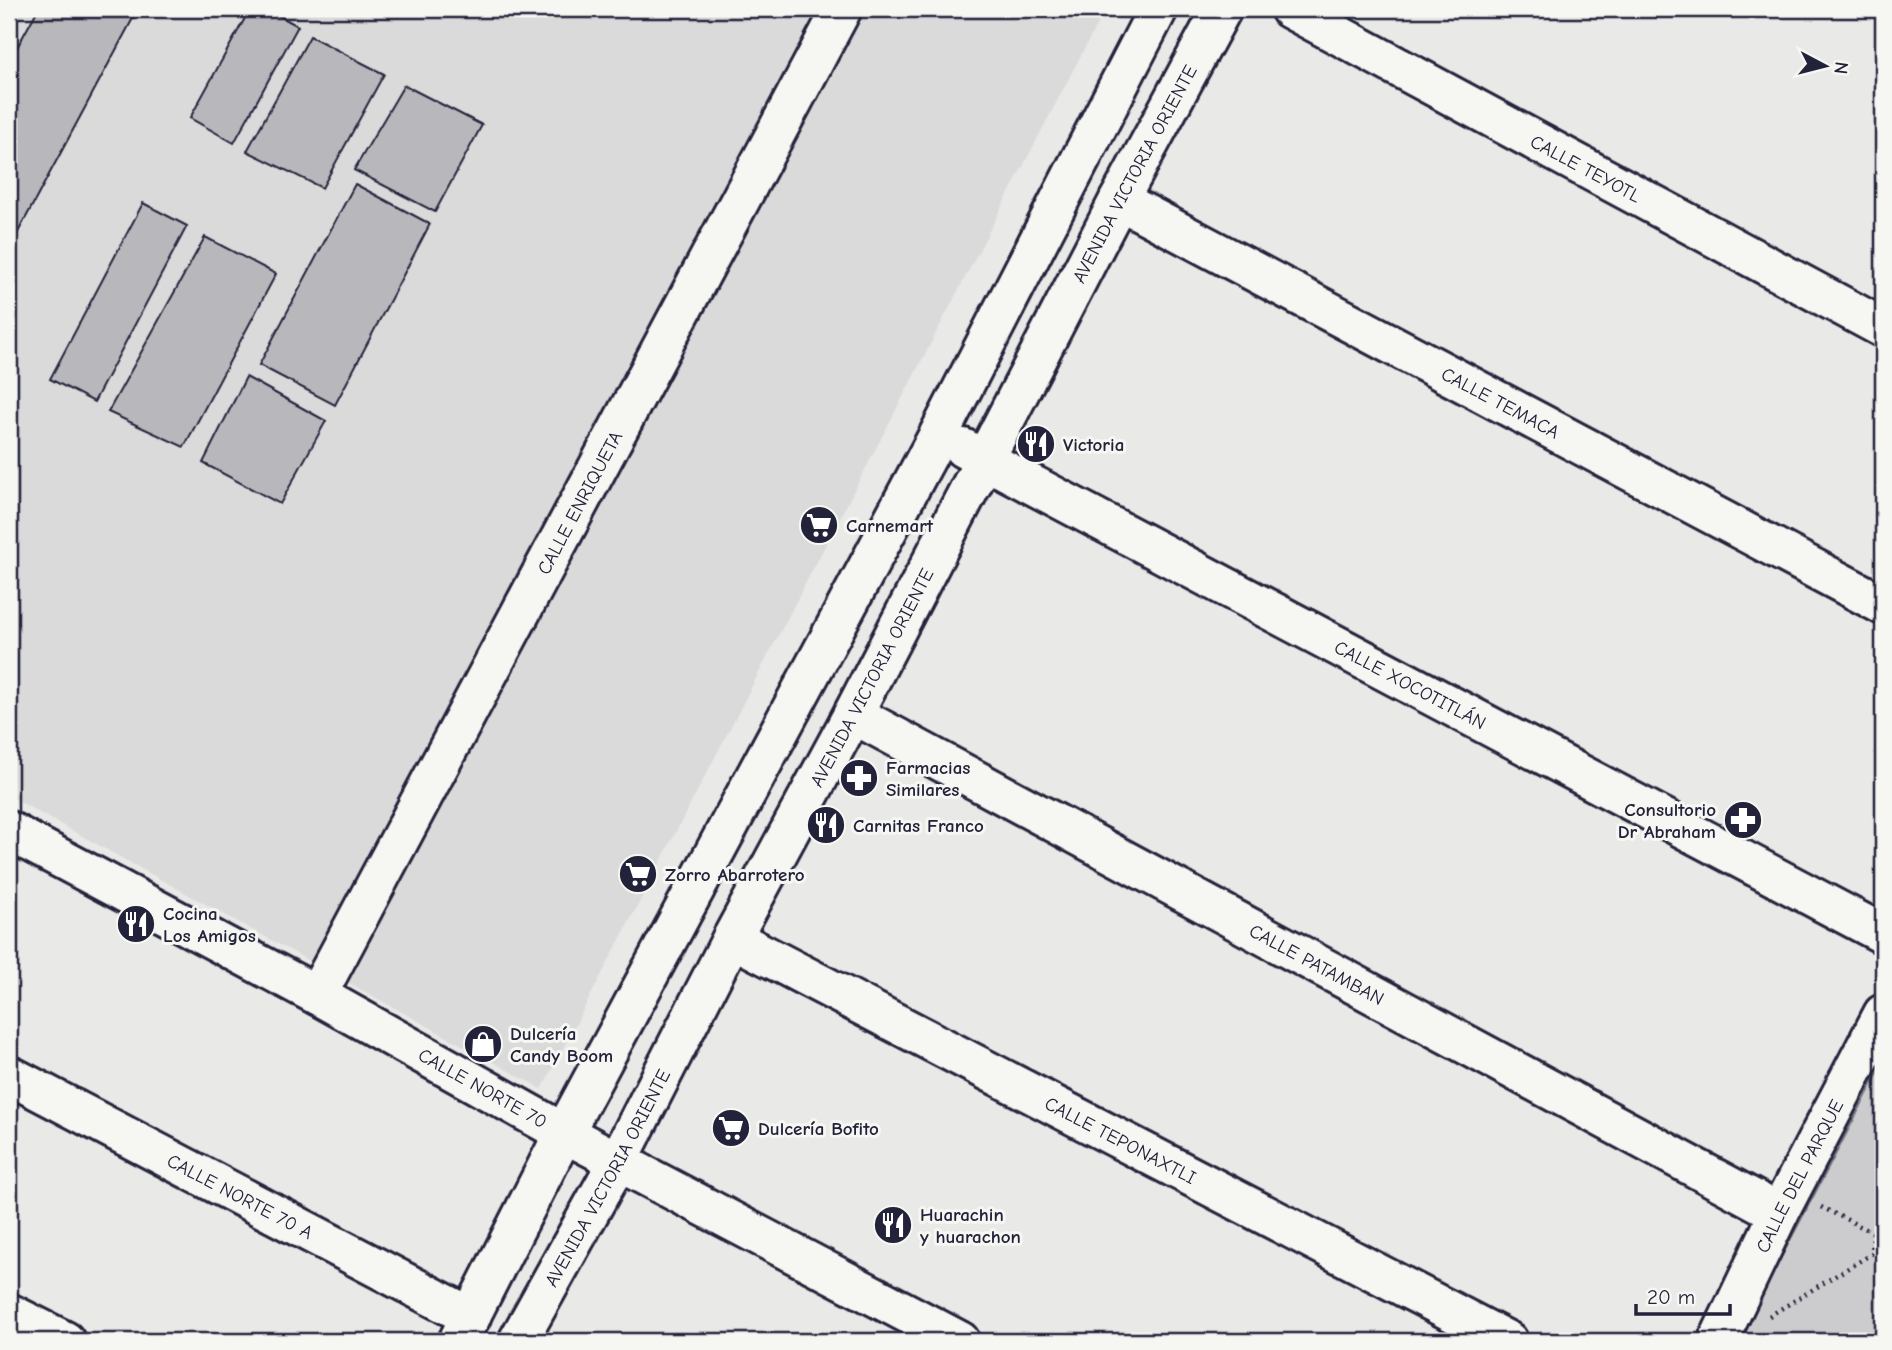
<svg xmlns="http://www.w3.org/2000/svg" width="1892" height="1350" viewBox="0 0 1892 1350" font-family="'Comic Neue',sans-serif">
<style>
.built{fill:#dadada}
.green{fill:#ccccce;stroke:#777784;stroke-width:2}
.building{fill:#b8b8bc;stroke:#22223b;stroke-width:2}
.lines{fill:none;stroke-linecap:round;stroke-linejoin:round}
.minor-casing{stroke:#22223b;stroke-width:44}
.path{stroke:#22223b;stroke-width:4.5;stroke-dasharray:2 5;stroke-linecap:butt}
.minor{stroke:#f6f6f2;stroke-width:38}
.labels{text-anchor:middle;stroke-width:6;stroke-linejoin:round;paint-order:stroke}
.street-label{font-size:19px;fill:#22223b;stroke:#f6f6f2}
.poi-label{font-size:19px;font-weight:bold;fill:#22223b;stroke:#f6f6f2;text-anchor:start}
</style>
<rect width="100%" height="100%" fill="#e9e9e7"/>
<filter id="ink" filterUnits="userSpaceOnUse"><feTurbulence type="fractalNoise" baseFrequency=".0143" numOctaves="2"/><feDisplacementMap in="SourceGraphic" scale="14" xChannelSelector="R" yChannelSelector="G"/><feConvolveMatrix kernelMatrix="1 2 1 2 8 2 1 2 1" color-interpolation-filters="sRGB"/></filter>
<g filter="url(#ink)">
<path class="built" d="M9,9h1096l-563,1080 -533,-293z"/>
<path class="green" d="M1883,1064v277h-146z"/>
<path class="building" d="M38,9h100l-129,240v-187z
M250,9h17l31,17 -64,117 -44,-25z
M310,36l74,38 -62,114 -75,-37z
M404,85l78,40 -47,87 -81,-42z
M355,184l75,40 -95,181 -76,-40z
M143,203l44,23 -93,176 -44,-23z
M205,237l71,37 -92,173 -76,-35z
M246,377l80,44 -46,83 -77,-41z"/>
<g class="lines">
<g class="minor-casing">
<g id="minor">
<path id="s1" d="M1290,9l593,319"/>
<path id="s2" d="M1119,200l764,405"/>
<path id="s3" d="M963,448l920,486"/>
<path id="s4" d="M853,714l926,499"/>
<path id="s5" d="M9,831l308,164 247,138 396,208"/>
<path id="s6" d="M732,938l776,403"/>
<path id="s7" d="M317,995l525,-986"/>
<path id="s8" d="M9,1075l462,242"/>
<path d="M9,1313l56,28"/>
<path d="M458,1341l106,-208 374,-697 220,-427"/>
<path id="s9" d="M518,1341l100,-180 114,-223 121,-224 266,-514 103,-191"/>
<path id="s10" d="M1718,1341l61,-128 104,-199"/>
</g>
</g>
<path class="path" d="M1821,1207l53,26
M1883,1221c-15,13 -14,33 0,46
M1769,1316l104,-63"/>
<use href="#minor" class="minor"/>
</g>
</g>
<defs>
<g id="restaurant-disc" transform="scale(2.0125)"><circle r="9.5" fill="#22223b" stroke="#f6f6f2"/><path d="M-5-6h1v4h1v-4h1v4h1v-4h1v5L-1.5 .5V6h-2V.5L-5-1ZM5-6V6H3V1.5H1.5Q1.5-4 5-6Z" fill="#fff"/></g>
<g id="supermarket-disc" transform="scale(2.0125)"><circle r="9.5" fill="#22223b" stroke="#f6f6f2"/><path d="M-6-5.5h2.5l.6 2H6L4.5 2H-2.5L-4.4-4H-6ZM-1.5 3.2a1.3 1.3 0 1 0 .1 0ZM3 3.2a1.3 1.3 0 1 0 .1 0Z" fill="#fff"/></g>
<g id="pharmacy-disc" transform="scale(2.0125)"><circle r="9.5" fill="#22223b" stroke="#f6f6f2"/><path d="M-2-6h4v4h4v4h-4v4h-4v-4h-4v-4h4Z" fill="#fff"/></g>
<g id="shop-disc" transform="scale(2.0125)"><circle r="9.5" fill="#22223b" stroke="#f6f6f2"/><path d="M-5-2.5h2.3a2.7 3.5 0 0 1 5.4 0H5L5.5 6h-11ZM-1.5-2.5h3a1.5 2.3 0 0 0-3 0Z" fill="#fff"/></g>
</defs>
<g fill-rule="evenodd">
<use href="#restaurant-disc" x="1036" y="444"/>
<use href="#supermarket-disc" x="819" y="525"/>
<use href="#pharmacy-disc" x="859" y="778"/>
<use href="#pharmacy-disc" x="1743" y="820"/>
<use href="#restaurant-disc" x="826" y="825"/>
<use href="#supermarket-disc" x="638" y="874"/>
<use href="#restaurant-disc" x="136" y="924"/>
<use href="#shop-disc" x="483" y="1044"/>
<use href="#supermarket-disc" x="731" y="1128"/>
<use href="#restaurant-disc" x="893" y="1225"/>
</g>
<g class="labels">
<g class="street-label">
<text dy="7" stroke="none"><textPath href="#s1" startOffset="336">CALLE TEYOTL</textPath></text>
<text dy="7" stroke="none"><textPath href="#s9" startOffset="1320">AVENIDA VICTORIA ORIENTE</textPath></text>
<text dy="7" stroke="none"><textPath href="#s2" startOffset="432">CALLE TEMACA</textPath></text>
<text dy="7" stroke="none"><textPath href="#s7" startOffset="558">CALLE ENRIQUETA</textPath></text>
<text dy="7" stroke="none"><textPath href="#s9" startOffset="752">AVENIDA VICTORIA ORIENTE</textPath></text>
<text dy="7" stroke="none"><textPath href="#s3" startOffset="506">CALLE XOCOTITLÁN</textPath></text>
<text dy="7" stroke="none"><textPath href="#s4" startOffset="527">CALLE PATAMBAN</textPath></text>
<text dy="7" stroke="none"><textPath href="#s5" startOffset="539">CALLE NORTE 70</textPath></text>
<text dy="7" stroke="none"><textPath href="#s6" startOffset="438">CALLE TEPONAXTLI</textPath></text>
<text dy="7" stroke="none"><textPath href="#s9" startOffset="186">AVENIDA VICTORIA ORIENTE</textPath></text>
<text dy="7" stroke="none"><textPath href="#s10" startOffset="184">CALLE DEL PARQUE</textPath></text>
<text dy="7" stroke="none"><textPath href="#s8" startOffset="261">CALLE NORTE 70 A</textPath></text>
</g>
<g class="poi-label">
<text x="1063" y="451">Victoria</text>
<text x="846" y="532">Carnemart</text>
<text x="886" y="774">Farmacias<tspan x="886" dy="22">Similares</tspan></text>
<text x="1716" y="816" text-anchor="end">Consultorio<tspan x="1716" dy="22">Dr Abraham</tspan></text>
<text x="853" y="832">Carnitas Franco</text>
<text x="665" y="881">Zorro Abarrotero</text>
<text x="163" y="920">Cocina<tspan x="163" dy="22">Los Amigos</tspan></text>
<text x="510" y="1040">Dulcería<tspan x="510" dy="22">Candy Boom</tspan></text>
<text x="758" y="1135">Dulcería Bofito</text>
<text x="920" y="1221">Huarachin<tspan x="920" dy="22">y huarachon</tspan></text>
</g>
</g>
<rect width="1892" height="1350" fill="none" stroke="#f6f6f2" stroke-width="35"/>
<rect x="18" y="18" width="1857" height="1315" fill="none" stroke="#22223b" stroke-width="2.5" filter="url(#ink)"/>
<g transform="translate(1825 66) rotate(97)" stroke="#f6f6f2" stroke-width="5" paint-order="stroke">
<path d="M0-5L12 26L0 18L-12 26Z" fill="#22223b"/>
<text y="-10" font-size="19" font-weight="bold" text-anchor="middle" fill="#22223b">N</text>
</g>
<path d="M1636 1304v10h94v-10" fill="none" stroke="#22223b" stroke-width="3.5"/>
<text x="1647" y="1304" font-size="21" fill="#22223b" stroke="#f6f6f2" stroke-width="5" paint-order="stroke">20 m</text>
</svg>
